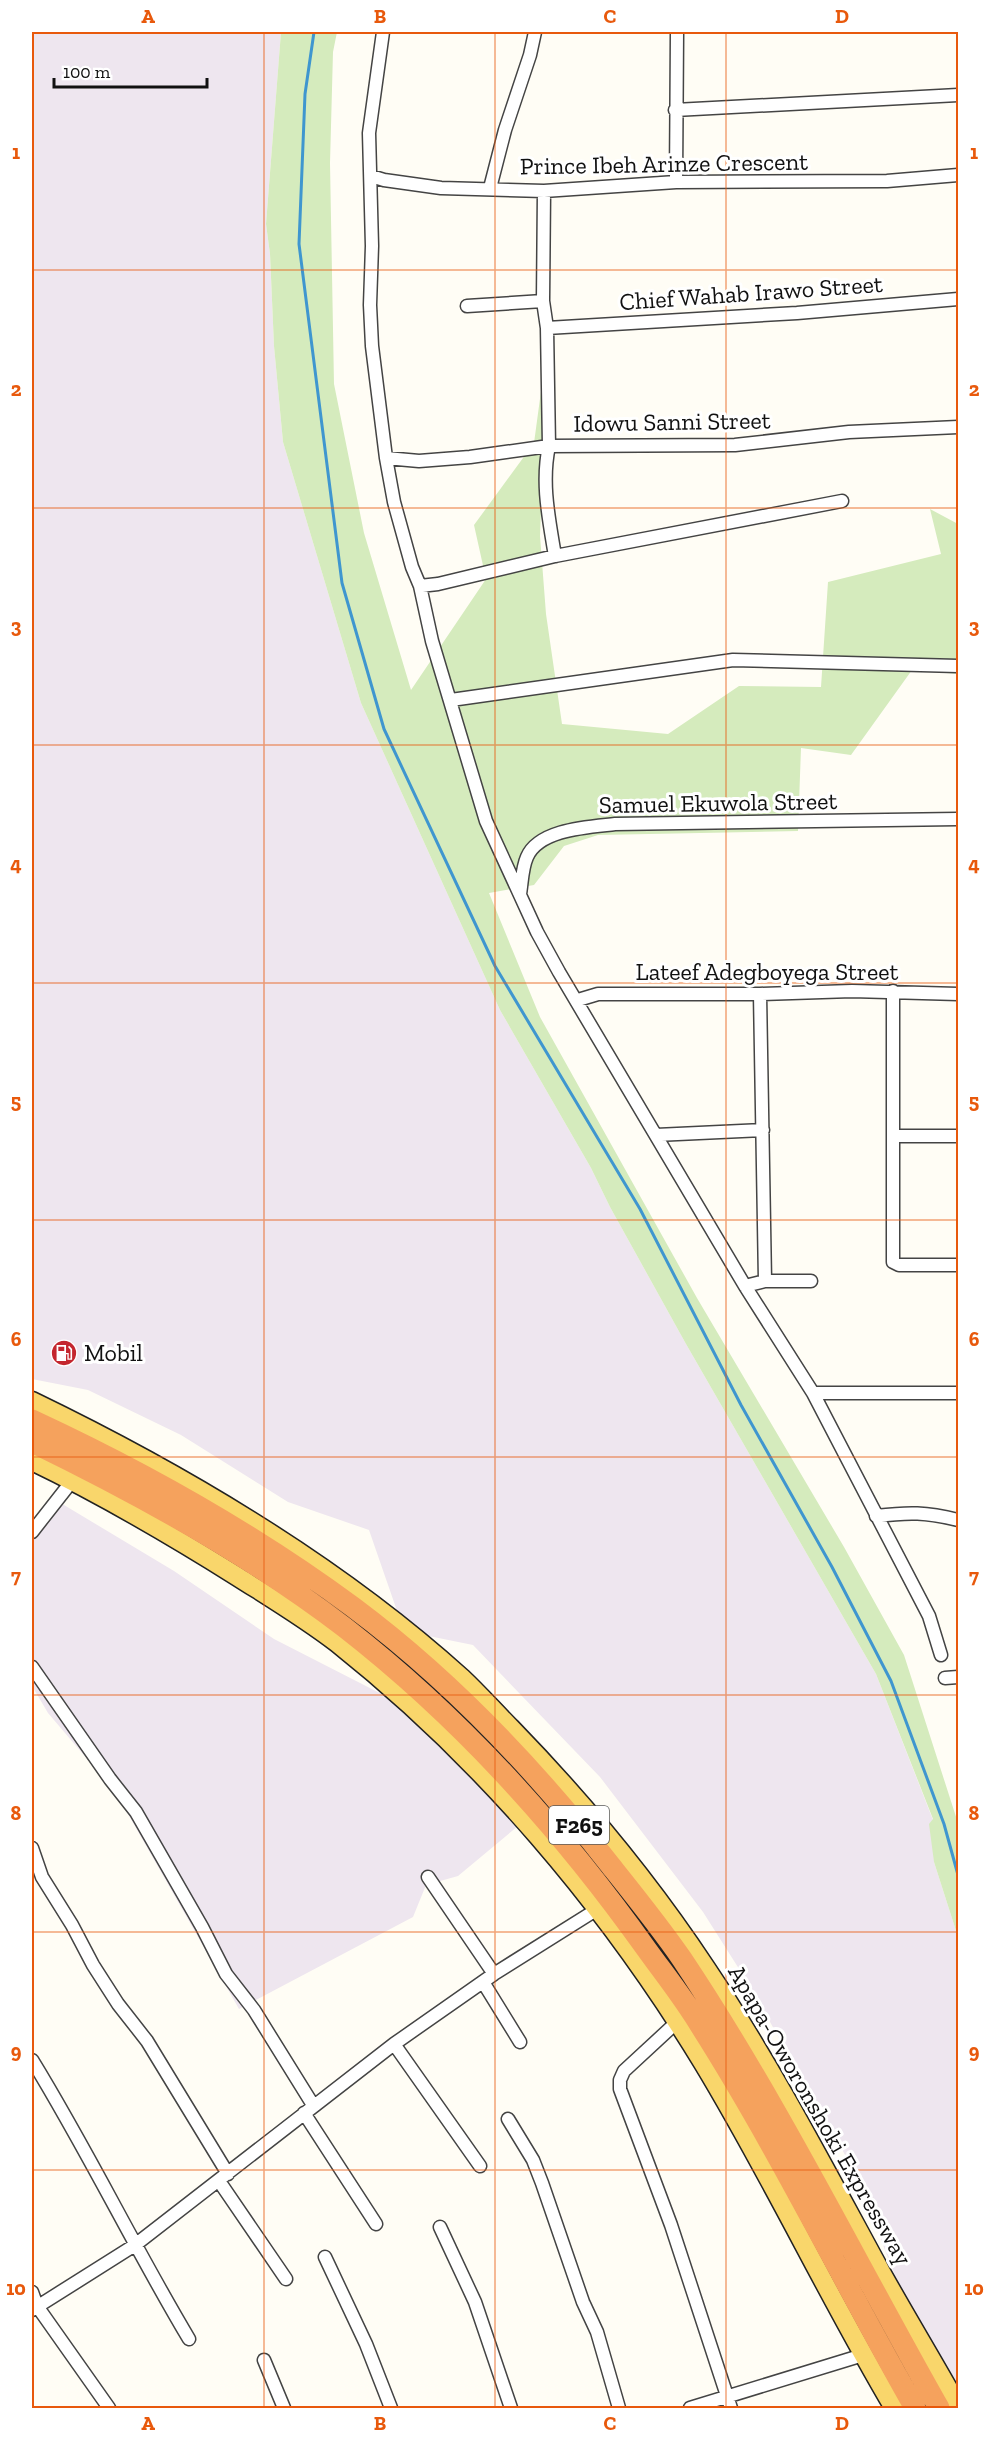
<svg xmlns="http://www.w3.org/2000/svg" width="990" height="2440" viewBox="0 0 990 2440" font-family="'Zilla Slab',serif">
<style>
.industrial{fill:#eee6ef}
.green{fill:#d5ebbd}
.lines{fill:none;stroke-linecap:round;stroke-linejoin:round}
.stream{stroke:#3f96cf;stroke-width:3}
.minor-casing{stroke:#444;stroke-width:15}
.primary-casing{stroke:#222;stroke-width:21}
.motorway-casing{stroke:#222;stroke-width:24}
.minor{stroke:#fff;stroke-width:12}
.primary{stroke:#f9d66b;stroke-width:18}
.motorway{stroke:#f5a25d;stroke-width:21}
.grid{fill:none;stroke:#e8590c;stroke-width:1.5;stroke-opacity:0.55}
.labels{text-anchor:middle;stroke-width:6;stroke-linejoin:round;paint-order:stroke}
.shield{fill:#fff;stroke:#585858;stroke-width:1.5}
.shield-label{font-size:22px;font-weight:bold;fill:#111}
.street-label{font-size:24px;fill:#111;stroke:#fff}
.poi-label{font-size:24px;fill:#111;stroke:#fff;text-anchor:start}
.neatline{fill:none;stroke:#e8590c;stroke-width:2}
.grid-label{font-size:20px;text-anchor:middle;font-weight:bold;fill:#e8590c}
</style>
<rect width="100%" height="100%" fill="#fffdf5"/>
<path class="industrial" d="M32,32h249l-15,192 4,30 4,92 9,96 78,261 139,307 91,158 19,39 76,137 190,330 57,146 1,42 24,75v471l-30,-49 -75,-190 -105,-186 -45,-71 -103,-135 -127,-132 -69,-14 -35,-101 -81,-28 -107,-67 -93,-45 -56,-11z
M54,1499l120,72 100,68 133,68 111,119 -60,50 -32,9 -13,32 -174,92 -123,-216 -68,-80 -16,-27v-157z"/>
<path class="green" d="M281,32h56l-4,20 -3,111 4,221 30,149 47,157 75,-111 -12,-54 60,-82 13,-96 -7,189 6,78 16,110 106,10 71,-48 82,1 7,-105 113,-28 -11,-45 28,15v150l-46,-4 -61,85 -50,-7 -3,83 -200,4 -34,11 -30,39 -45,8 51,124 157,281 147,249 60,108 54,168v114l-24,-75 -5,-38 4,-5 -57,-145 -190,-330 -76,-137 -19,-39 -91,-158 -139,-307 -78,-261 -9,-96 -4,-92 -4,-30z"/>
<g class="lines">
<path class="stream" d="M314,32l-9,62 -6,150 43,339 42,146 111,237 145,243 101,196 91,162 59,114 53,143 14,51"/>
<g class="minor-casing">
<path id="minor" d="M383,32l-14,101 3,113 -2,59 2,41 14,112 8,44 18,65 8,19 12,55 54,180 51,111 22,40 186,314 68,107 116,223 12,39
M675,110l283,-15
M371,176l13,4 57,8 103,3 132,-9 211,-1 71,-6
M676,182l1,-150
M490,188l15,-58 25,-75 5,-23
M544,191l-1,110 4,27 2,118c-8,37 0,73 6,110
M467,306l76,-5
M547,328l250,-15 161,-14
M386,458l33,3 51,-4 79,-11 186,-1 114,-13 109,-5
M420,586l18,-2 117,-28 287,-55
M451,700l282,-40 225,6
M520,894c2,-12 2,-26 7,-37 12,-28 62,-30 88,-33l343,-5
M893,991v271l6,3h59
M578,1000l20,-6h162l92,-3 106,3
M656,1135l107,-5
M895,1136h63
M765,1281h46
M745,1286l20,-5 -5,-287
M813,1393h145
M876,1516c33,-4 50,-4 82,4
M32,1532l40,-51
M32,1667l78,112 26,33 66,115 24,47 28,36 59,95
M945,1678l13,-1
M32,1848l10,29 30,48 21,40 25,39 29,37 81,133
M428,1877l66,97
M483,1982l37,60
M677,2022l-53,49 -4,9v9l51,136 60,183
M394,2044l86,122
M32,2060c56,91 102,187 157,279
M304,2113l72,111
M508,2119l25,41 9,23 41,119 14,30 22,76
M219,2181l67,98
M440,2227l35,75 36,106
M325,2257l41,87 25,64
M32,2292l5,14 72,102
M32,2310l103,-65 259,-201 100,-70 102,-64
M264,2360l20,48
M690,2408l173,-53"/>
</g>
<g class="primary-casing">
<path id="primary" d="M32,1401c151,73 305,164 430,277 17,16 33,34 49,50 72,74 138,154 195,240 65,97 119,201 175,304 25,45 52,89 77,134
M32,1461c71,34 139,74 206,116 33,21 68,42 99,66 146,116 269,261 366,420 68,112 124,232 191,345"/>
</g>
<g class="motorway-casing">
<path id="motorway" d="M32,1420c112,52 222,114 321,187 98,73 183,163 258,259 24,30 49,61 71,93 96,144 172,299 257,449
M32,1442c107,52 217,112 312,185 117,91 217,202 303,323 18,25 38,50 54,77 78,123 142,255 214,381"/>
</g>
<use href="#minor" class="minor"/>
<use href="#primary" class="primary"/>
<use href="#motorway" class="motorway"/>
</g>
<path class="grid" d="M264,32v2376M495,32v2376M726,32v2376M32,270h926M32,508h926M32,745h926M32,983h926M32,1220h926M32,1457h926M32,1695h926M32,1932h926M32,2170h926"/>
<defs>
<g id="fuel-disc" transform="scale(1.35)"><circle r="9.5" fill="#c4262e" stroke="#fff"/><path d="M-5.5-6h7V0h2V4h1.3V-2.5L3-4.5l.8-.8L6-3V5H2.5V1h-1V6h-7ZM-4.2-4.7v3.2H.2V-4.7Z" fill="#fff"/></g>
</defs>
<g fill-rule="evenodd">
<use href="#fuel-disc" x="64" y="1353"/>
</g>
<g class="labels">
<rect class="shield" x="549" y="1806" width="60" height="38" rx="4.5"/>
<g class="shield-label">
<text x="579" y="1833">F265</text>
</g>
<g class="street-label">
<text transform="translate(664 164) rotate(-1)" y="8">Prince Ibeh Arinze Crescent</text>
<text transform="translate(751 293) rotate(-4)" y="8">Chief Wahab Irawo Street</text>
<text transform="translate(672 422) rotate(-1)" y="8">Idowu Sanni Street</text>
<text transform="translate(718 803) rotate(-1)" y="8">Samuel Ekuwola Street</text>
<text x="767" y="980">Lateef Adegboyega Street</text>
<text transform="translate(820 2115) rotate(60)" y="8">Apapa-Oworonshoki Expressway</text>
</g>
<g class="poi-label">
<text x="84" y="1361">Mobil</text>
</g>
</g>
<rect width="990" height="2440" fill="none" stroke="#ffffff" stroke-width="66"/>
<path d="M54 78v9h153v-9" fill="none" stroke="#111111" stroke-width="3"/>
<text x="63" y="78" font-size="18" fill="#111111" stroke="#ffffff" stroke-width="4.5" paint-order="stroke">100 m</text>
<rect x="33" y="33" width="924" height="2374" class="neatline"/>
<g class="grid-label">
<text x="148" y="23">A</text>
<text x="380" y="23">B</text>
<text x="610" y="23">C</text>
<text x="842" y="23">D</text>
<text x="16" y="159">1</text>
<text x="974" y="159">1</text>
<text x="16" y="396">2</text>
<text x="974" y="396">2</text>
<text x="16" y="633">3</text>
<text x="974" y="633">3</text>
<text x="16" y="871">4</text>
<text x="974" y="871">4</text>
<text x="16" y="1108">5</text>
<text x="974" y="1108">5</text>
<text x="16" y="1346">6</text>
<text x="974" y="1346">6</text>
<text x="16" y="1583">7</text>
<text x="974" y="1583">7</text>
<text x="16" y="1820">8</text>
<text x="974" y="1820">8</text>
<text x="16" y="2058">9</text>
<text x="974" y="2058">9</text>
<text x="16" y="2295">10</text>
<text x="974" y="2295">10</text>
<text x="148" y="2430">A</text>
<text x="380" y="2430">B</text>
<text x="610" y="2430">C</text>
<text x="842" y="2430">D</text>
</g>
</svg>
